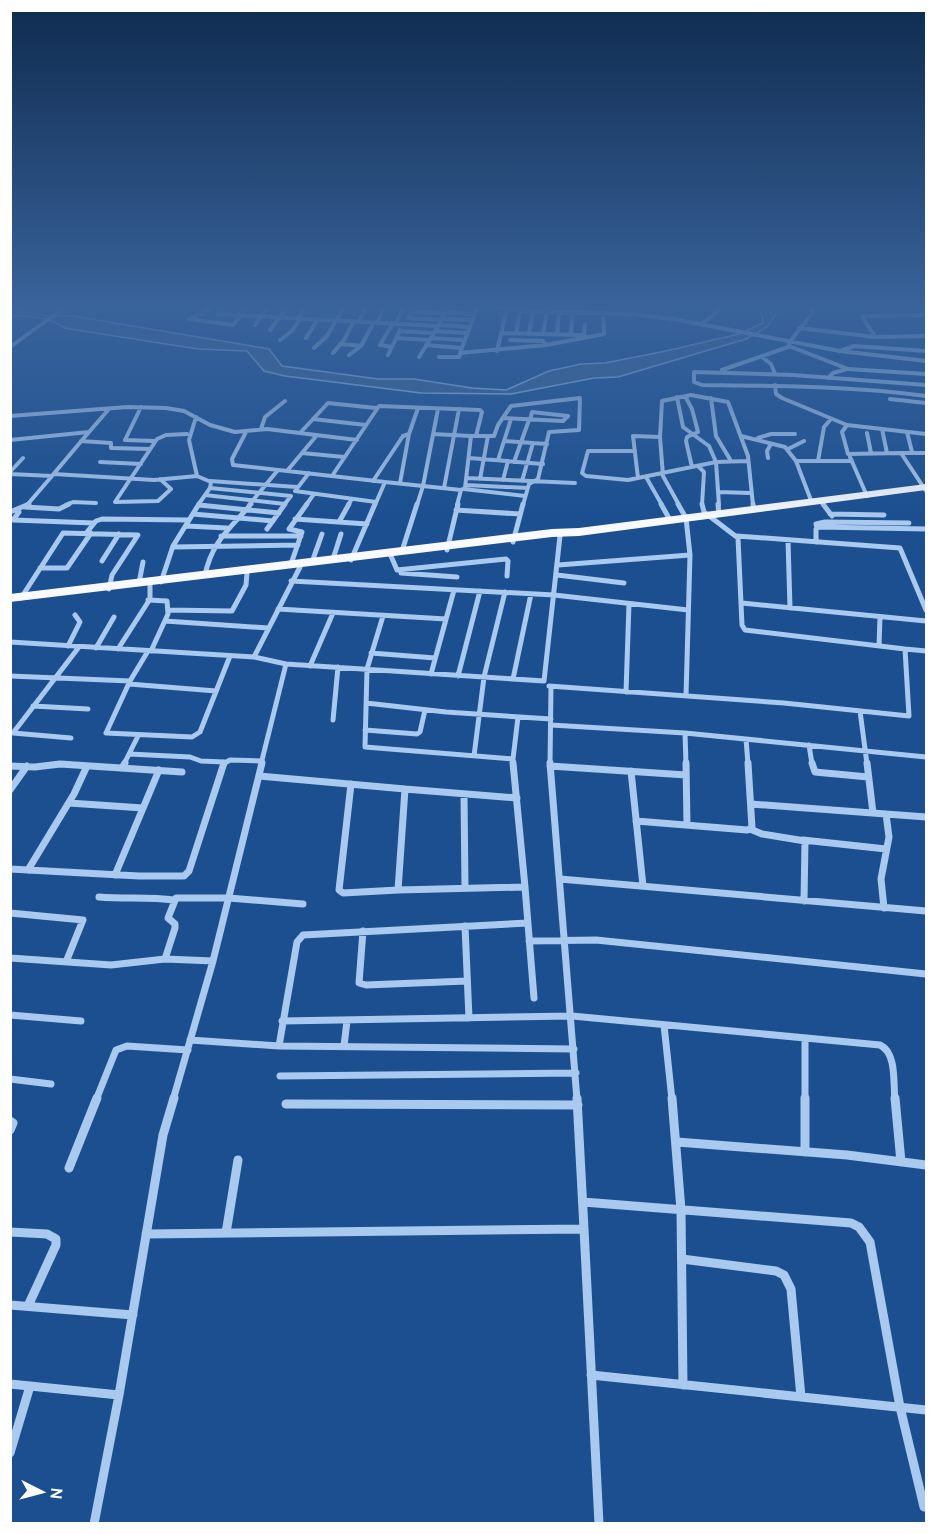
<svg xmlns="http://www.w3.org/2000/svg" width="937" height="1534" viewBox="0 0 937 1534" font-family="Overpass,sans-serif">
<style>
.water{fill:#3c6290;stroke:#9cc4f0;stroke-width:1.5}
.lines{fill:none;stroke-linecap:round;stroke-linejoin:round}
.minor-far3{stroke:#a9c9ee;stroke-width:4}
.minor-far2{stroke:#a9c9ee;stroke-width:5}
.minor-far1{stroke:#a9c9ee;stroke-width:7}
.minor{stroke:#a9c9ee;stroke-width:9}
.trunk{fill:#f8faff;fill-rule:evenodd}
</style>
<rect width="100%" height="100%" fill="#1b4f8f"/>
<path class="water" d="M765,305h17l-15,22 -21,12 -128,38 -24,1 -83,16 -90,-1 -136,-17 -21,-5 -17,-20 -49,-2 -134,-21c-12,-10 -37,-13 -53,-12v-7l36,7h26l196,33 13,17 96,13h36l58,9 34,2 43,-19 32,-7 24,-1 61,-12 73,-17 24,-11 -2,-11z"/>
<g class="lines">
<path class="minor-far3" d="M223,305l-5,9 220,12
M413,305l-5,13 33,2
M478,305l-18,48 86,-8 58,-11 -1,-21
M480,305l46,6 104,3 44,5 166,32 86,10
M10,306l46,-1
M209,310l-20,9 44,6 16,-20
M410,312l34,1
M444,312l31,2
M298,318l9,-13
M441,319l31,1
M359,321l9,-16
M377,322l9,-17
M396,323l9,-18
M702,324l16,-13 -1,-6
M255,325l14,-20
M439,325l30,2
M799,328l76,9 51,-1
M270,330l19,-25
M399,331l35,2
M435,331l31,2
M501,333l80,2
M516,333l5,-28
M529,334l4,-23
M543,334l5,-29
M557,334l2,-22
M571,335l1,-23
M584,335l1,-11
M875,337l-13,-21 64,-1
M306,338l12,-19
M396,338l33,2
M431,338l33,2
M280,340l12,-9 8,-12
M510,340l33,1 3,4
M340,344l21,2
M426,345l35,3
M789,346l59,23 78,5
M10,347l58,-42
M392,347l-12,-2 13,-22
M314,348l13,-12 18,-31
M497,351l10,-42
M840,351l14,-5 72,5
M333,353l11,-13 10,-19
M349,355l12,-9 13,-24
M388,355l12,-25
M419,357l20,-32 8,-20
M439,357h20l2,-4
M762,357l9,7 4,10
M722,370l66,-23c6,-16 22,-25 27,-42
M828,378l5,-5 14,-4
M775,385l1,9 6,4 65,27 79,9
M926,385l-133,-10 -99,-3v10l8,3c75,1 150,1 224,11
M685,396l7,13 6,23 -11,5 -1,4 6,26
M677,397l6,30 26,19 7,16 3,43
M711,398l5,38 15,25
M890,399l36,4
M141,407l-16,33 30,1
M10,416l117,-9 39,1 18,3 26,14 25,7 32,-3 90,11
M196,417l-7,23 8,36
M503,418l60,3 5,-5
M313,419l53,6
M530,420l2,-8 36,4
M847,425l-5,7 6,22 53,-1 25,38
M261,429l4,-12 20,-16
M882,429l5,24
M89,432l20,-23
M246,432l-14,27 1,6 152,17 -10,23
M907,432l5,20
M300,433l28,-30 48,5
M867,433l4,20
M433,434l38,2 -6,52 -4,2
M471,436h23l4,-11 13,-19 69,-8 -1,32 -30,2 -11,47 -9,5 -6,21
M741,436l44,11 11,14
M758,438l13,-4h24
M10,440l79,-8 -38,45
M81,441l30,2v5l39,1
M505,441l42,3
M788,449l16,-8
M635,451h-47l-6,22 4,3 42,4 88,-18 32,-1
M302,453l42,4
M901,453h25
M850,457l17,39
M469,458l74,6
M768,458l-1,-7 4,-7
M498,460l13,-41
M818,461l6,-34 7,-8
M100,462l41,2
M514,462l15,-42
M698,466l6,6 -2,33
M287,471l30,-36
M10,472l13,-14
M309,473l-14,18 81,11
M10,474l42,2 -25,29
M54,474l100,6 43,-4 14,6 -1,6 -12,17
M332,476l47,-70 101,4 2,2 -6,24
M646,477l16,28
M466,478l109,5
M638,478l-5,-42 27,1
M160,479l11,10 -13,12 -43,1 42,-63 9,-4 21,-1
M480,479l8,-43
M503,480l5,-19
M210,481l87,6
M373,481l30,-45 6,-2
M522,481l11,-38
M385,482l76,8 -4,15
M400,483l9,-49 9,-26
M466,485l62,3
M210,488l81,8 -7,9
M444,488l15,-79
M464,489l61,7
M719,492l31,1
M205,495l80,9
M822,502l2,3
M812,503l-16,-42h56
M66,505l7,-3 23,1
M199,505h5
M249,505l29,-35
M306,505l8,-11
M348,505l4,-6
M417,505l6,-19 15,-77
M679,505l-16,-29 -3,-39 2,-36 29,-6 37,7 20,54 5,49"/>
<path class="minor-far2" d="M661,504l9,16
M678,504l8,14 4,37 -4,141
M702,504l2,8 34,26 4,87 3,5 160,19
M718,504l1,10
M753,504l1,6
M823,504l9,12
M199,505l80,8
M25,507l34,2 10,-5
M456,510l64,4
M10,512l19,-8
M19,512l-6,8 81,3
M193,514l80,7
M830,514l54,1
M295,519l72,5
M339,522l10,-18
M186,526l41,2
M817,528l-1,-4 9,-2 84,1
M267,529l18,-25
M87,532l9,-11 6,-2 87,1
M221,536h80
M737,536l163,12 26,62
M788,540l2,68
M513,542l10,-38
M816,542v-13l3,-2 107,2
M173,547l125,-2
M447,550l11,-46
M402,551l15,-47
M391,556l6,14 109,-11 2,2 -1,15
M333,559l8,-25
M351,560l24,-56
M102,561l17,-27
M312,562l10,-28
M291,564l11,-32 -13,-3 18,-25
M558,565l132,-10
M300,567l-46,90 32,7 258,17 16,-145 -2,-3
M40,568h27l24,-35
M401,573l56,4
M205,575c7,-34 25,-46 46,-71
M557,575l67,8
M291,581l263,14 134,15
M161,582l12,-36 26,-42
M139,583l4,-21
M21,598l42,-65 75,2 -26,40 -3,14
M148,600l19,1 1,13 -17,37
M742,603l184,18
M278,609l168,10
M168,610l64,1 14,-26 1,-12
M383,616l-16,53 -2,78 148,12v5
M165,621l103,7
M10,642l244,15
M68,646l12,-24 -5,-7
M879,646l1,-29
M96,648l18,-31
M118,649l32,-50v-14
M371,653l64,5
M310,666l23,-53
M431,674l23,-84
M10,676l120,5 18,-30
M458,676l22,-85
M513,679l18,-85
M130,681l-24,52 86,4 8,-5 30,-76
M129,684l87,7
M549,686l235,17 125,13 -4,-67 21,2
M626,692l3,-88
M366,703l80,9 105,7
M33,706l55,3
M860,711l7,53
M333,720l5,-53
M551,725l134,8 241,24
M365,730l52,4 3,-2 5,-22
M685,733l1,31
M71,738l-58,-5 66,-86
M746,739l2,25
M809,745l3,19
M129,754l61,3 11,4 23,1
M474,756l10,-79 21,-85
M513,759l5,-42
M59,764h4
M124,764l14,-28
M223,764l7,-4 32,1
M261,764l25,-100
M550,764l1,-77"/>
<path class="minor-far1" d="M550,763l27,337
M686,763l1,62
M812,763l3,9 53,5
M867,763l6,50
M10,766l25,1 25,-3 122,8
M550,766l136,9
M122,768l3,-5
M631,771l12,115
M259,776l146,13 -7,101 127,-3 -12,-124
M351,784l-12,106 4,3 55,-3
M405,789l112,9
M10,790l17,-24
M464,794l1,94
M69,803l74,5
M751,804l175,13
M636,821l111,9 5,-2 -4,-65
M750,829l12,5 43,7 -1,60
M803,840l83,9
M10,869l129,7h45l5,-5 35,-108
M28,870l46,-76 13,-28
M115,875l44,-105
M560,879l366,32
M525,887l9,111
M99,897c26,2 50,0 75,3
M884,908l-3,-29 8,-42 -3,-23
M10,913l73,7 -17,42
M465,926l4,92
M363,931l-4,52 7,2 101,-4
M529,941l67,-1 330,34
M10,958l101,7 54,-6 48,2
M165,959l10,-31v-4l-7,-6 8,-20h53l74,6
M10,1015l71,6
M282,1021l290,-5 308,29c17,8 13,38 15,55
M664,1025l8,75
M805,1038v62
M190,1040l89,6 295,3
M279,1046l18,-104 6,-7 225,-12
M344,1046l3,-25
M280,1076l296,-3
M10,1079l41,5
M96,1100l20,-50 11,-4 61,4
M173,1100l40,-139 49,-198"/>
<path class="minor" d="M672,1098l9,112 2,175
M805,1098v54
M895,1098l6,64
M286,1104l292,1
M10,1121l3,2 -3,7
M677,1142l170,13 79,10
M69,1168l28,-70
M583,1202l268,21 8,4 11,15 30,165 24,100
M584,1229l15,295
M10,1232l37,2 9,5v6l-28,61
M226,1233l12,-73
M146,1234l438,-5 -7,-131
M682,1259l94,12 8,4 7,14 10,108
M10,1305l123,10
M591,1375l335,35
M10,1384l109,11
M10,1453l20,-67
M94,1524l25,-129 44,-260 11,-37"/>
<path class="trunk" d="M926,484v6l-347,46 -27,1 -542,65v-8l542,-65 27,-1z"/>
</g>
<linearGradient id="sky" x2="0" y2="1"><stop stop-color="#0f2b4f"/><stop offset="0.59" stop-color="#39639b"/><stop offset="1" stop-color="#39639b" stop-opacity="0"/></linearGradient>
<rect width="937" height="520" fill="url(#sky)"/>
<rect width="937" height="1534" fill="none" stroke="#ffffff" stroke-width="24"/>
<g transform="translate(42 1492) rotate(96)" stroke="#1b4f8f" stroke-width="4.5" paint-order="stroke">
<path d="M0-4.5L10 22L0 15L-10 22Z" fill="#ffffff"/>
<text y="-9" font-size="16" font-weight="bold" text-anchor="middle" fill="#ffffff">N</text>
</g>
</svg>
